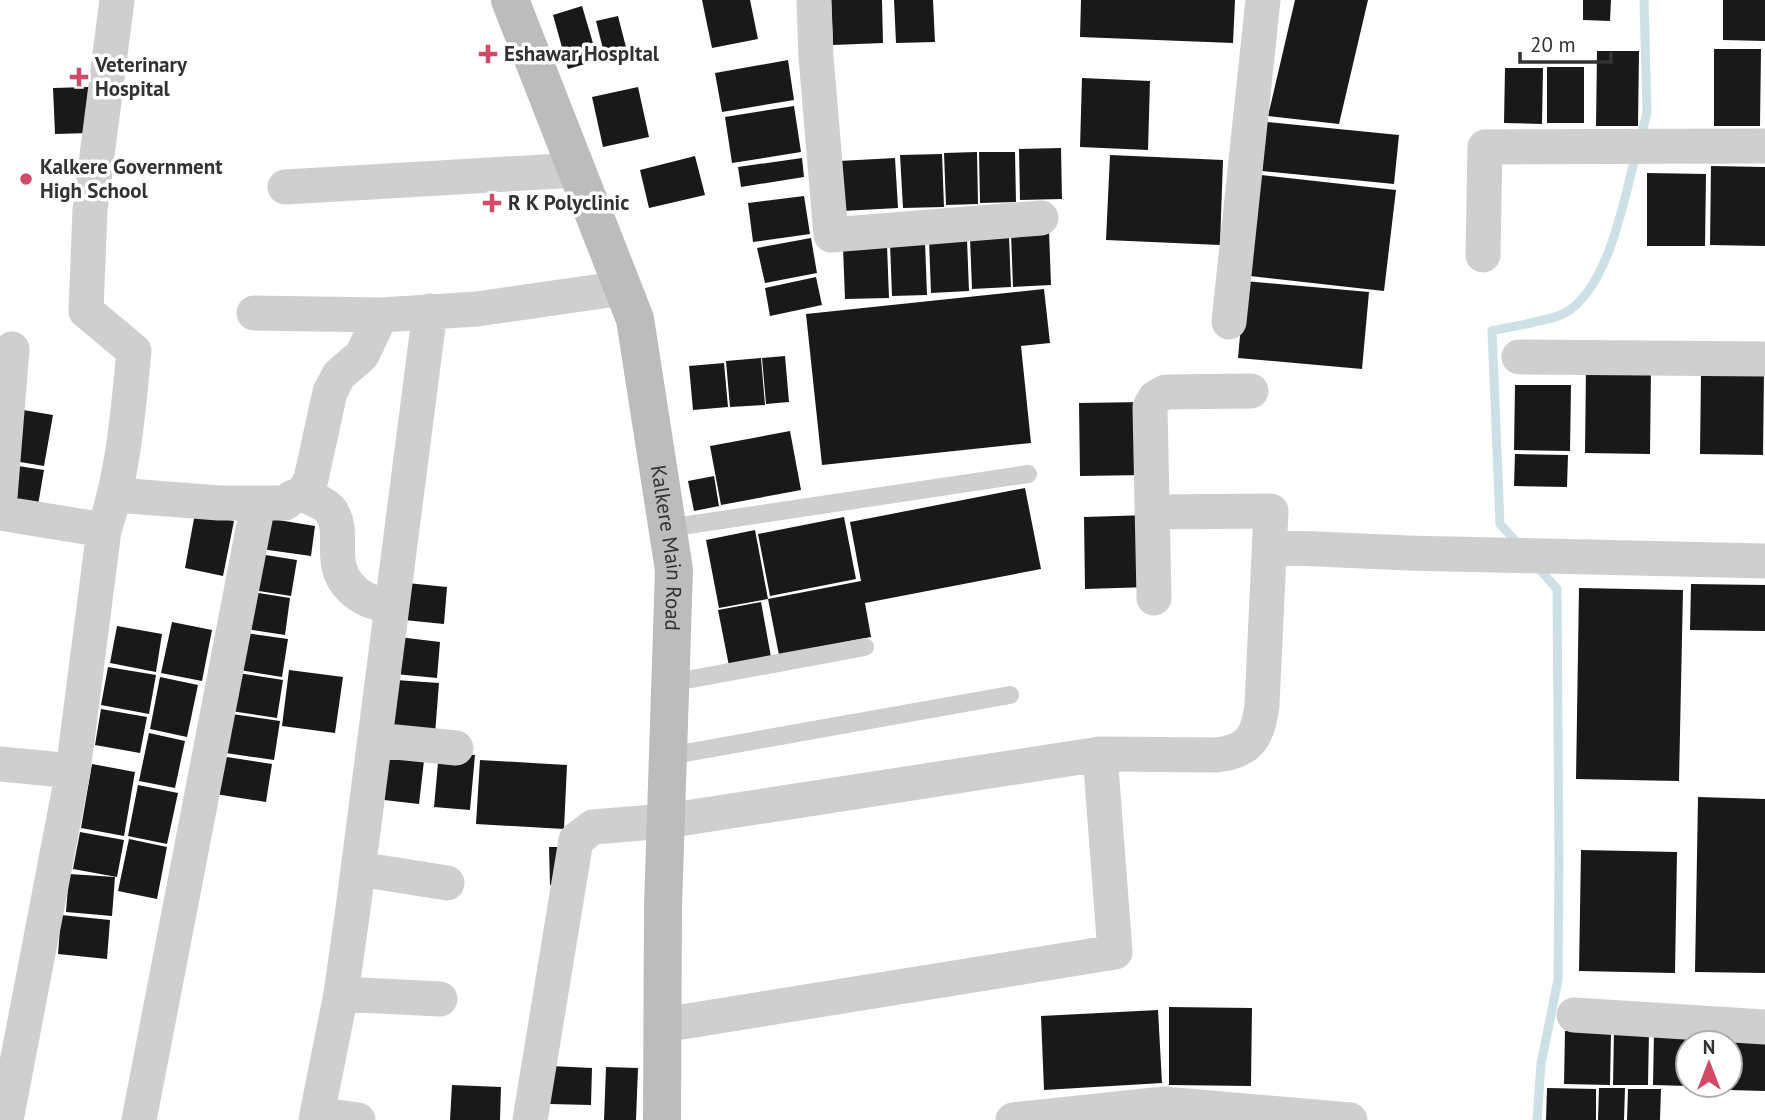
<svg xmlns="http://www.w3.org/2000/svg" width="1765" height="1120" viewBox="0 0 1765 1120" font-family="'PT Sans',sans-serif">
<style>
.lines{fill:none;stroke-linecap:round;stroke-linejoin:round}
.stream{stroke:#cce0e6;stroke-width:9}
.building{fill:#191919}
.lane{stroke:#cfcfcf;stroke-width:18}
.street{stroke:#cfcfcf;stroke-width:35}
.secondary{stroke:#bcbcbc;stroke-width:38}
.poi-dot{fill:#d34a66;stroke:#fff;stroke-width:2.5}
.labels{text-anchor:middle;stroke-width:7;stroke-linejoin:round;paint-order:stroke}
.poi-label{font-size:21px;font-weight:bold;fill:#323232;stroke:#fff;text-anchor:start}
.street-label{font-size:21px;fill:#323232;stroke:#fff}
</style>
<rect width="100%" height="100%" fill="#fff"/>
<g class="lines">
<path class="stream" d="M1640,140l7,-27 -3,-113
M1520,546l-20,-22 -8,-193c17,-4 61,-11 73,-18 44,-25 59,-114 71,-159
M1536,565l21,24 2,272 -1,119 -17,84 -4,56"/>
</g>
<path class="building" d="M702,0h48l8,39 -46,9z
M831,0h51l1,43 -50,2z
M894,0h39l2,42 -39,1z
M1081,0h154l-2,43 -153,-6z
M1295,0h73l-29,124 -71,-8z
M1583,0h28l-1,21 -27,-1z
M1723,0h42v41l-42,-1z
M582,6l16,54 -30,9 -15,-54z
M618,16l10,39 -22,6 -10,-40z
M1714,49h47l-1,77h-46z
M1597,51h42l-1,75h-42z
M788,60l6,40 -72,12 -7,-39z
M1547,67h37v56h-37z
M1505,68h38l-1,56 -38,-1z
M1082,78l68,3 -2,69 -68,-3z
M89,87l1,46 -35,1 -2,-46z
M638,87l11,50 -46,10 -11,-50z
M794,106l7,46 -69,11 -7,-46z
M1267,122l132,13 -5,49 -132,-13z
M1061,148l1,51 -42,1 -1,-51z
M977,152l1,52 -32,1 -2,-52z
M979,152h36l1,50 -36,1z
M942,154l2,53 -41,1 -3,-53z
M1110,155l113,5 -3,85 -114,-5z
M695,156l10,39 -56,13 -9,-38z
M802,158l2,19 -63,10 -3,-20z
M895,158l3,50 -56,3 -3,-50z
M1711,166l54,1v79l-55,-1z
M1647,173l59,1 -1,72h-58z
M1261,175l135,15 -12,101 -134,-15z
M804,196l6,38 -57,8 -5,-39z
M1049,231l2,54 -38,2 -2,-54z
M1009,236l2,51 -39,2 -2,-51z
M811,238l6,35 -52,10 -8,-35z
M967,239l2,52 -38,2 -2,-53z
M925,242l2,53 -35,1 -2,-53z
M887,245l2,53 -44,1 -2,-52z
M816,277l6,28 -52,11 -5,-28z
M1245,281l124,11 -7,77 -124,-11z
M1044,289l6,54 -29,3 10,97 -209,22 -16,-151z
M785,356l4,46 -23,2 -4,-46z
M761,358l4,47 -35,2 -4,-46z
M724,363l4,44 -35,3 -4,-44z
M1586,366l65,1 -1,87 -65,-1z
M1701,373h63l-1,82 -63,-1z
M1515,385h56l-1,66 -56,-1z
M1145,402l1,73 -66,1 -1,-73z
M23,410l30,5 -9,51 -30,-5z
M790,431l11,59 -80,15 -11,-59z
M1515,454l53,1 -1,32 -53,-1z
M12,465l32,5 -6,35 -31,-5z
M714,476l5,30 -25,5 -6,-30z
M1025,488l16,81 -176,34 6,34 -92,18 -11,-56 -49,9 -13,-68 49,-10 13,69 93,-18 -11,-59z
M195,513l39,8 -11,55 -38,-8z
M1149,515l1,72 -65,2 -1,-72z
M844,517l12,62 -86,17 -12,-62z
M266,518l49,8 -4,30 -50,-7z
M259,554l38,6 -6,36 -38,-6z
M407,583l40,4 -3,37 -40,-4z
M1691,584l74,1v46l-75,-1z
M1579,588l104,2 -4,191 -103,-2z
M252,592l38,6 -5,37 -39,-6z
M761,602l10,55 -42,9 -11,-56z
M172,622l40,8 -10,51 -41,-8z
M117,626l45,8 -6,38 -46,-9z
M239,632l49,7 -6,38 -49,-8z
M399,637l41,5 -3,36 -42,-4z
M108,667l48,8 -7,39 -48,-9z
M289,670l54,7 -8,56 -53,-7z
M231,672l52,8 -6,38 -53,-8z
M160,677l38,8 -11,52 -37,-8z
M396,680l43,3 -4,51 -43,-3z
M101,709l46,8 -7,36 -45,-8z
M225,713l55,8 -6,39 -55,-8z
M149,733l36,8 -10,47 -36,-7z
M389,748l36,4 -6,52 -35,-4z
M439,752l36,3 -5,55 -36,-3z
M214,755l58,9 -6,38 -57,-9z
M480,760l87,5 -3,64 -88,-5z
M92,764l43,8 -11,64 -43,-8z
M138,785l40,8 -11,51 -39,-8z
M1698,797l67,2v174l-70,-1z
M80,832l44,8 -7,37 -44,-8z
M129,839l38,8 -10,52 -39,-8z
M549,847h15l1,38h-15z
M1581,850l96,2 -2,121 -96,-2z
M69,874l46,3 -3,39 -46,-4z
M61,915l49,5 -3,39 -49,-5z
M1169,1007l83,1 -1,78 -82,-1z
M1158,1010l4,73 -118,7 -3,-74z
M1614,1029l35,1 -1,55h-35z
M1565,1031l46,1 -1,53 -46,-1z
M1654,1031l37,1v11h-3v43l-35,-1z
M1729,1034l36,1v56l-37,-1z
M551,1066l41,2 -1,37 -41,-1z
M606,1067l32,1 -2,52h-32z
M452,1085l49,2 -1,33h-50z
M1547,1088l49,1v31h-50z
M1599,1088h26l-1,32h-26z
M1628,1089h33l-1,31h-33z"/>
<g class="lines">
<path class="lane" d="M668,528l360,-54
M670,683l195,-36
M668,756l342,-61"/>
<path class="street" d="M814,0l2,57 15,178 210,-17
M285,187l292,-17
M1483,255l2,-108 280,-1
M254,313l127,2
M1229,322l34,-322
M1519,357l246,2
M303,494c8,4 23,10 28,17 10,15 5,32 7,49 2,27 28,45 54,45
M116,495l103,8h66l8,-6 10,-3 8,-15 19,-87 9,-17 23,-20 19,-40 96,-6 146,-21
M0,497l12,-148
M0,513l104,17
M1270,547l138,6 357,8
M1154,598l-4,-191 5,-9 10,-6 86,-1
M375,740l81,8
M0,764l73,7
M359,869l88,14
M341,994l99,5
M1574,1015l191,12
M663,1025l452,-73 -15,-198
M1164,1104l186,16
M317,1114l41,6
M6,1120l67,-349 31,-241c20,-58 24,-119 30,-179l-48,-40 4,-101 27,-210
M139,1120l119,-616
M316,1120l25,-126 12,-85 77,-598
M530,1120l46,-280 17,-13 73,-6 434,-67 117,1c33,-4 41,-18 45,-50l9,-194 -119,1
M1013,1120l151,-16v16"/>
<path class="secondary" id="s1" d="M510,0l125,319 39,251 -11,337 -1,213"/>
</g>
<g class="poi-dot">
<path d="M484.5 43.5h7v7h7v7h-7v7h-7v-7h-7v-7h7z"/>
<path d="M75.5 66.5h7v7h7v7h-7v7h-7v-7h-7v-7h7z"/>
<circle cx="26" cy="179" r="7"/>
<path d="M488.5 192.5h7v7h7v7h-7v7h-7v-7h-7v-7h7z"/>
</g>
<g class="labels">
<g class="poi-label">
<text x="504" y="61">Eshawar HospItal</text>
<text x="95" y="72">Veterinary<tspan x="95" dy="24">Hospital</tspan></text>
<text x="40" y="174">Kalkere Government<tspan x="40" dy="24">High School</tspan></text>
<text x="508" y="210">R K Polyclinic</text>
</g>
<g class="street-label">
<text dy="7" stroke="none"><textPath href="#s1" startOffset="574">Kalkere Main Road</textPath></text>
</g>
</g>
<g transform="translate(1709 1064)"><circle r="33" fill="#ffffff" stroke="#adadad" stroke-width="2"/>
<path d="M0-5L12 26L0 18L-12 26Z" fill="#d34a66"/>
<text y="-10" font-size="19" font-weight="bold" text-anchor="middle" fill="#323232">N</text>
</g>
<path d="M1520 52v10h91v-10" fill="none" stroke="#323232" stroke-width="3.5"/>
<text x="1530" y="52" font-size="21" fill="#323232" stroke="#ffffff" stroke-width="5" paint-order="stroke">20 m</text>
</svg>
